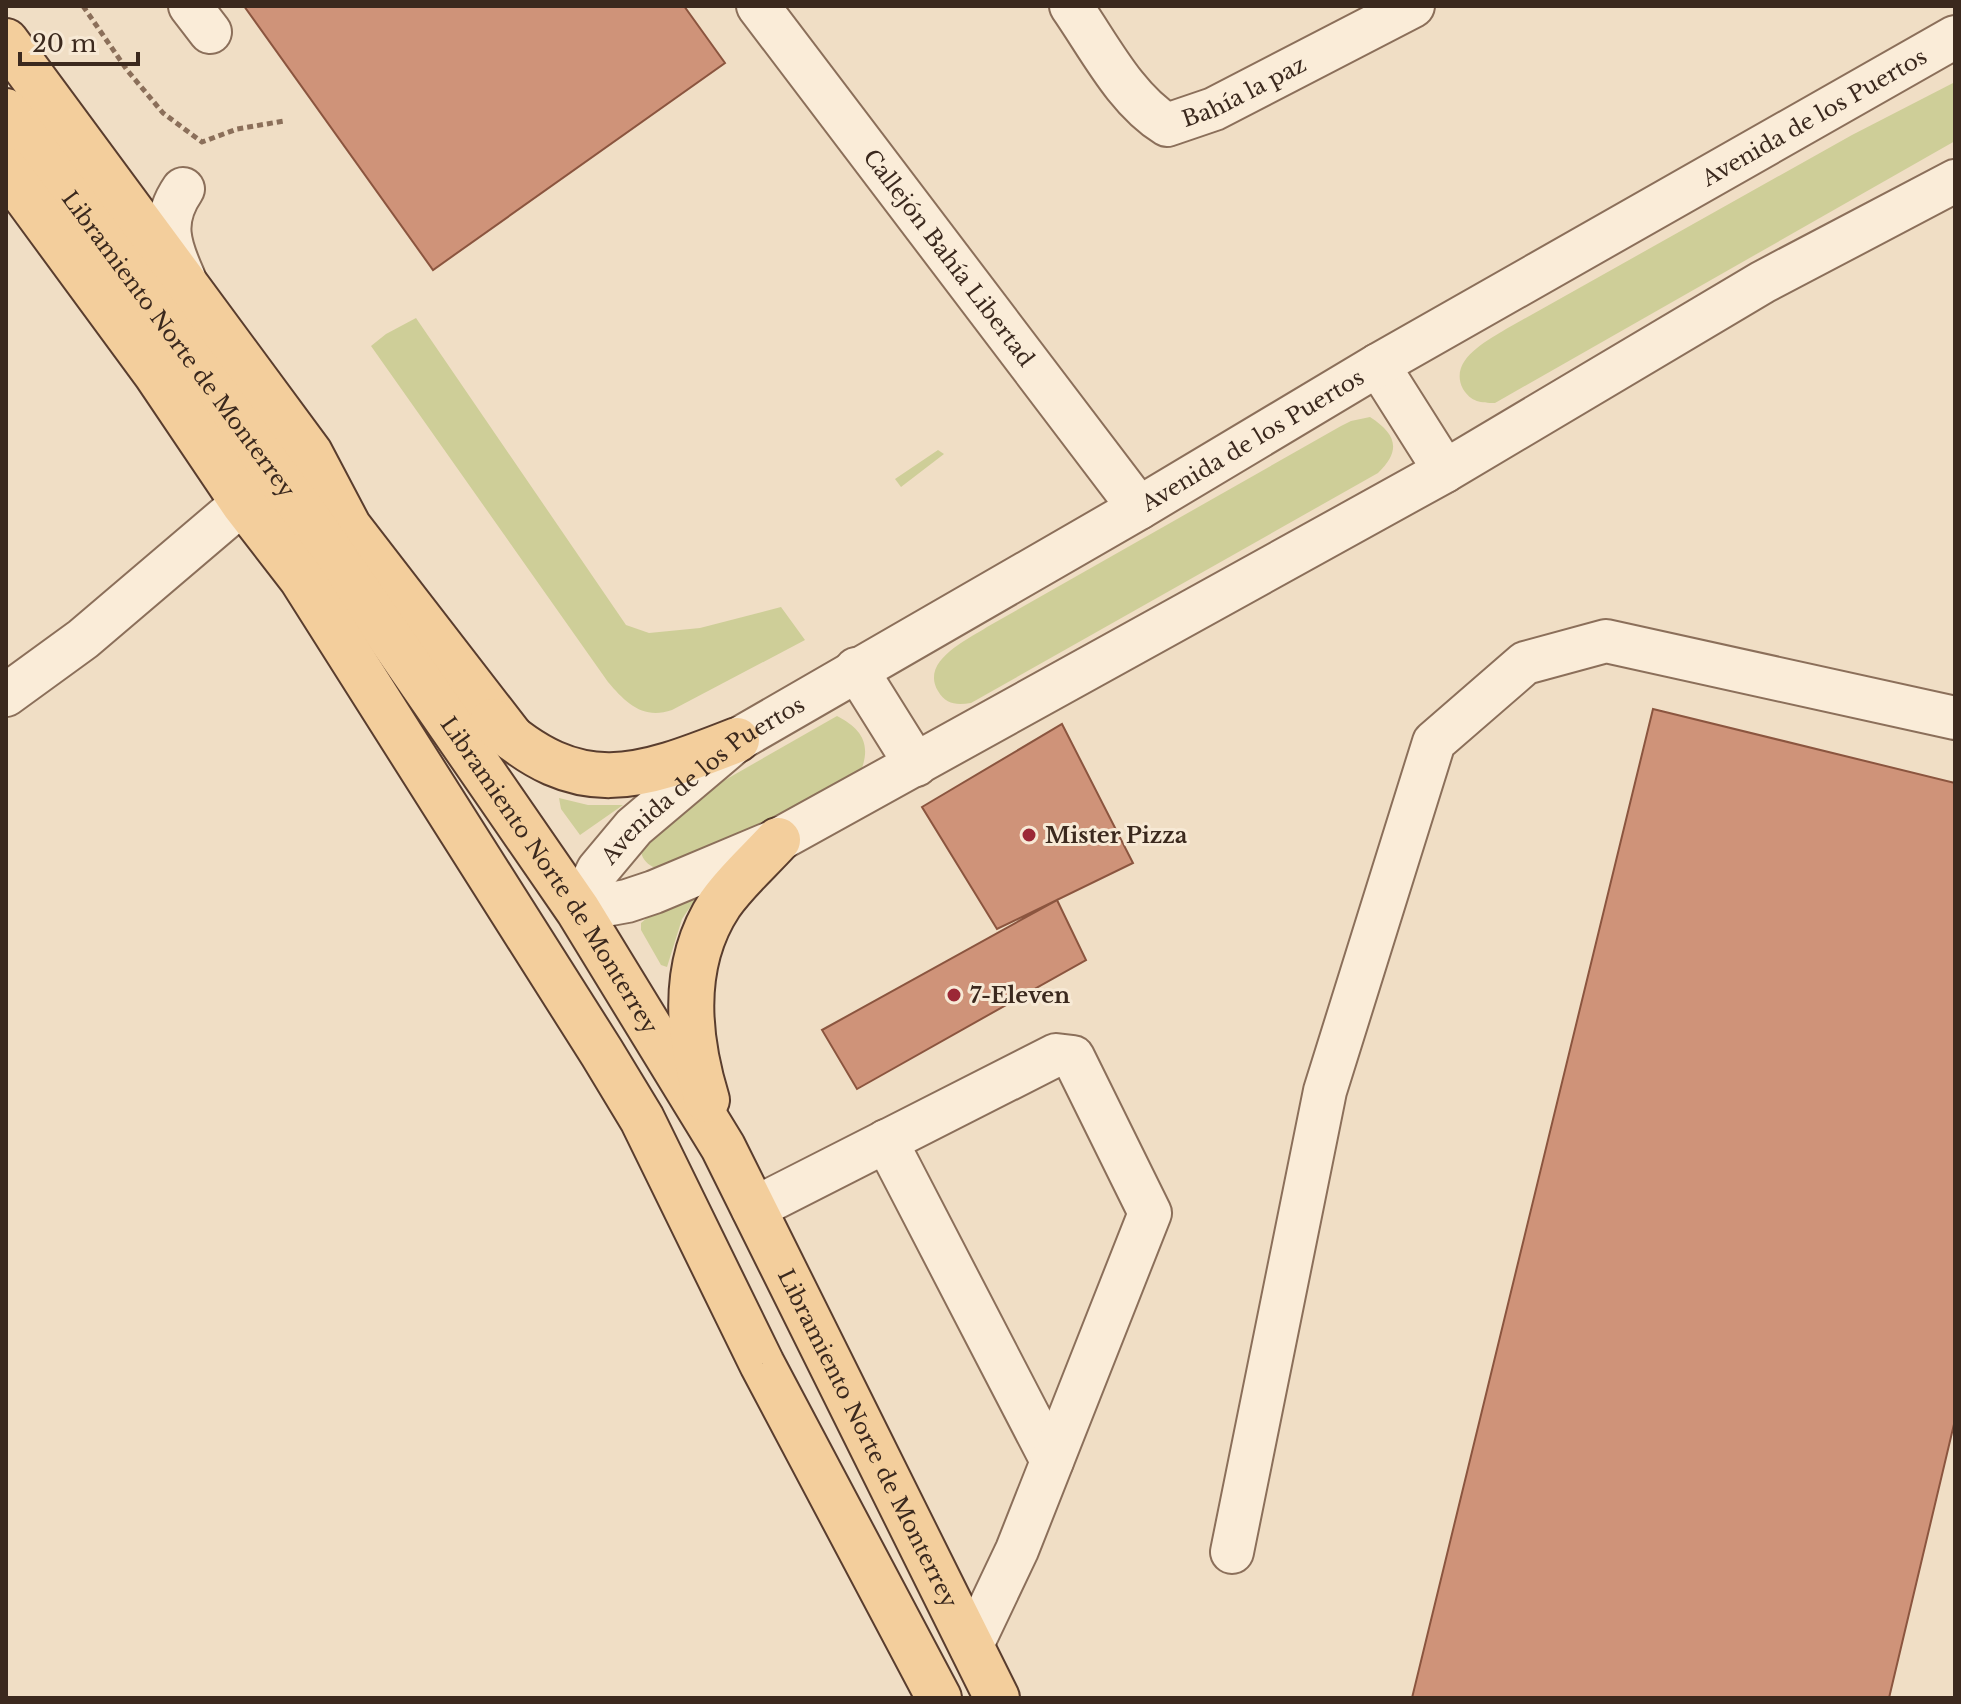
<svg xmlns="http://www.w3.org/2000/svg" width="1961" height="1704" viewBox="0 0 1961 1704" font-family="'Libre Baskerville',serif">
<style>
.green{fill:#cece98}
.building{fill:#cf9379;stroke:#8b553f;stroke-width:2}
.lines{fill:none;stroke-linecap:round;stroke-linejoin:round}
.minor-casing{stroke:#8b6f5a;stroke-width:46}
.major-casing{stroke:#593d2e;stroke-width:48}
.path{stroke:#8b6f5a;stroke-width:5;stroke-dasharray:6 4;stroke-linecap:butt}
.minor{stroke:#faecd8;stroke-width:42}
.major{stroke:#f3ce9c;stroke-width:44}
.poi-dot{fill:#9c2836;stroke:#f7e9d5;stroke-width:3}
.labels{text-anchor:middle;stroke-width:6;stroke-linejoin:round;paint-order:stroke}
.street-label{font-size:22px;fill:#3b291e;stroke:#f7e9d5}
.poi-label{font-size:22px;font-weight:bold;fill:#3b291e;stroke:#f7e9d5;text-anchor:start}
</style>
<rect width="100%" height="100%" fill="#f0dec5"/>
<path class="green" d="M1955,82v59l-460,262c-14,0 -24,-1 -32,-14 -15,-29 24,-48 43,-60l346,-194z
M416,318l210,307 23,8 51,-5 81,-21 24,33 -133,70c-29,10 -46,-7 -64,-28l-237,-336 15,-12z
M1370,417c26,17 32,33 8,56l-407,230c-14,2 -25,2 -33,-12 -18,-30 29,-51 49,-64l354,-201 10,-5z
M938,450l6,4 -43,33 -6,-8z
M837,716c23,12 34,26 25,52l-187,104c-16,0 -39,-8 -33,-29 2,-8 9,-16 13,-23z
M559,798l29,7h35l-43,30 -19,-26z
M699,894l-17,25 -15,48 -6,-2 -20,-35v-7l19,-16z"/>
<path class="building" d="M244,6h440l41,57 -292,207z
M1653,709l302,74v637l-66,278h-477z
M1062,724l71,139 -136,66 -75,-122z
M1057,900l29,60 -229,129 -35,-59z"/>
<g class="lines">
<g class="minor-casing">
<g id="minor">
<path d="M190,6l20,26"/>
<path id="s1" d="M758,6l381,502"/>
<path id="s2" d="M1071,6c28,40 54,93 96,119l47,-16 199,-103"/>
<path d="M183,189c-22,32 -14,56 1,89"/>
<path d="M1378,365l67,106"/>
<path d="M856,669l60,96"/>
<path d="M6,695l77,-56 188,-160"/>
<path id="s3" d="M578,910l20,-40 36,-43 103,-87 402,-232 239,-143 577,-328"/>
<path d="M578,910l49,-9 27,-9 124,-52 667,-369 318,-189 192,-101"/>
<path d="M886,1141l166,320"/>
<path d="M753,1209l303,-154 17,2 77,156 -133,337 -46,97"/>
<path d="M1232,1552l93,-461 109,-349 91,-79 81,-22 349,77"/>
</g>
</g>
<g class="major-casing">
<g id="major">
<path d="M6,41l304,412 39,74 163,211"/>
<path id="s4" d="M6,111l303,409 269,390 145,237 274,551"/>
<path d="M6,170l150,204 87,129 58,75 301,475 40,66 120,245 177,334"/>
<path d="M492,721c87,80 146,58 245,19"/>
<path d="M707,1100c-20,-65 -26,-137 13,-196 16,-23 39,-43 58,-64"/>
</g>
</g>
<path class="path" d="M83,6l44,64 36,43 39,29 35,-13 47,-8"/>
<use href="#minor" class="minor"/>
<use href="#major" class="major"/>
</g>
<g class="poi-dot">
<circle cx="1029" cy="835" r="8"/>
<circle cx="954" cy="995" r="8"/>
</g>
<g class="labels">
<g class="street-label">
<text dy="8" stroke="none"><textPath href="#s2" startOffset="238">Bahía la paz</textPath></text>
<text dy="8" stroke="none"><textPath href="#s3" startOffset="1480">Avenida de los Puertos</textPath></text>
<text dy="8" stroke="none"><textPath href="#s1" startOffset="316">Callejón Bahía Libertad</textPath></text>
<text dy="8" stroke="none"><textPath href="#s4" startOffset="290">Libramiento Norte de Monterrey</textPath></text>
<text dy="8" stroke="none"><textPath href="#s3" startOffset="832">Avenida de los Puertos</textPath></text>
<text dy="8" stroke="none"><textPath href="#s3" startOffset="184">Avenida de los Puertos</textPath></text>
<text dy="8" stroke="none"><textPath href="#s4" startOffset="938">Libramiento Norte de Monterrey</textPath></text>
<text dy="8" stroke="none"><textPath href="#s4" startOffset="1586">Libramiento Norte de Monterrey</textPath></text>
</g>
<g class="poi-label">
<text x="1045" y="843">Mister Pizza</text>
<text x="970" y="1003">7-Eleven</text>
</g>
</g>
<rect width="1961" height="1704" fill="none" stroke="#3b291e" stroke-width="16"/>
<path d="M20 52v12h118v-12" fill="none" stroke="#3b291e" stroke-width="4"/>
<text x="32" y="52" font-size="24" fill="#3b291e" stroke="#f7e9d5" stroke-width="6" paint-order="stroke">20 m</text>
</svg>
